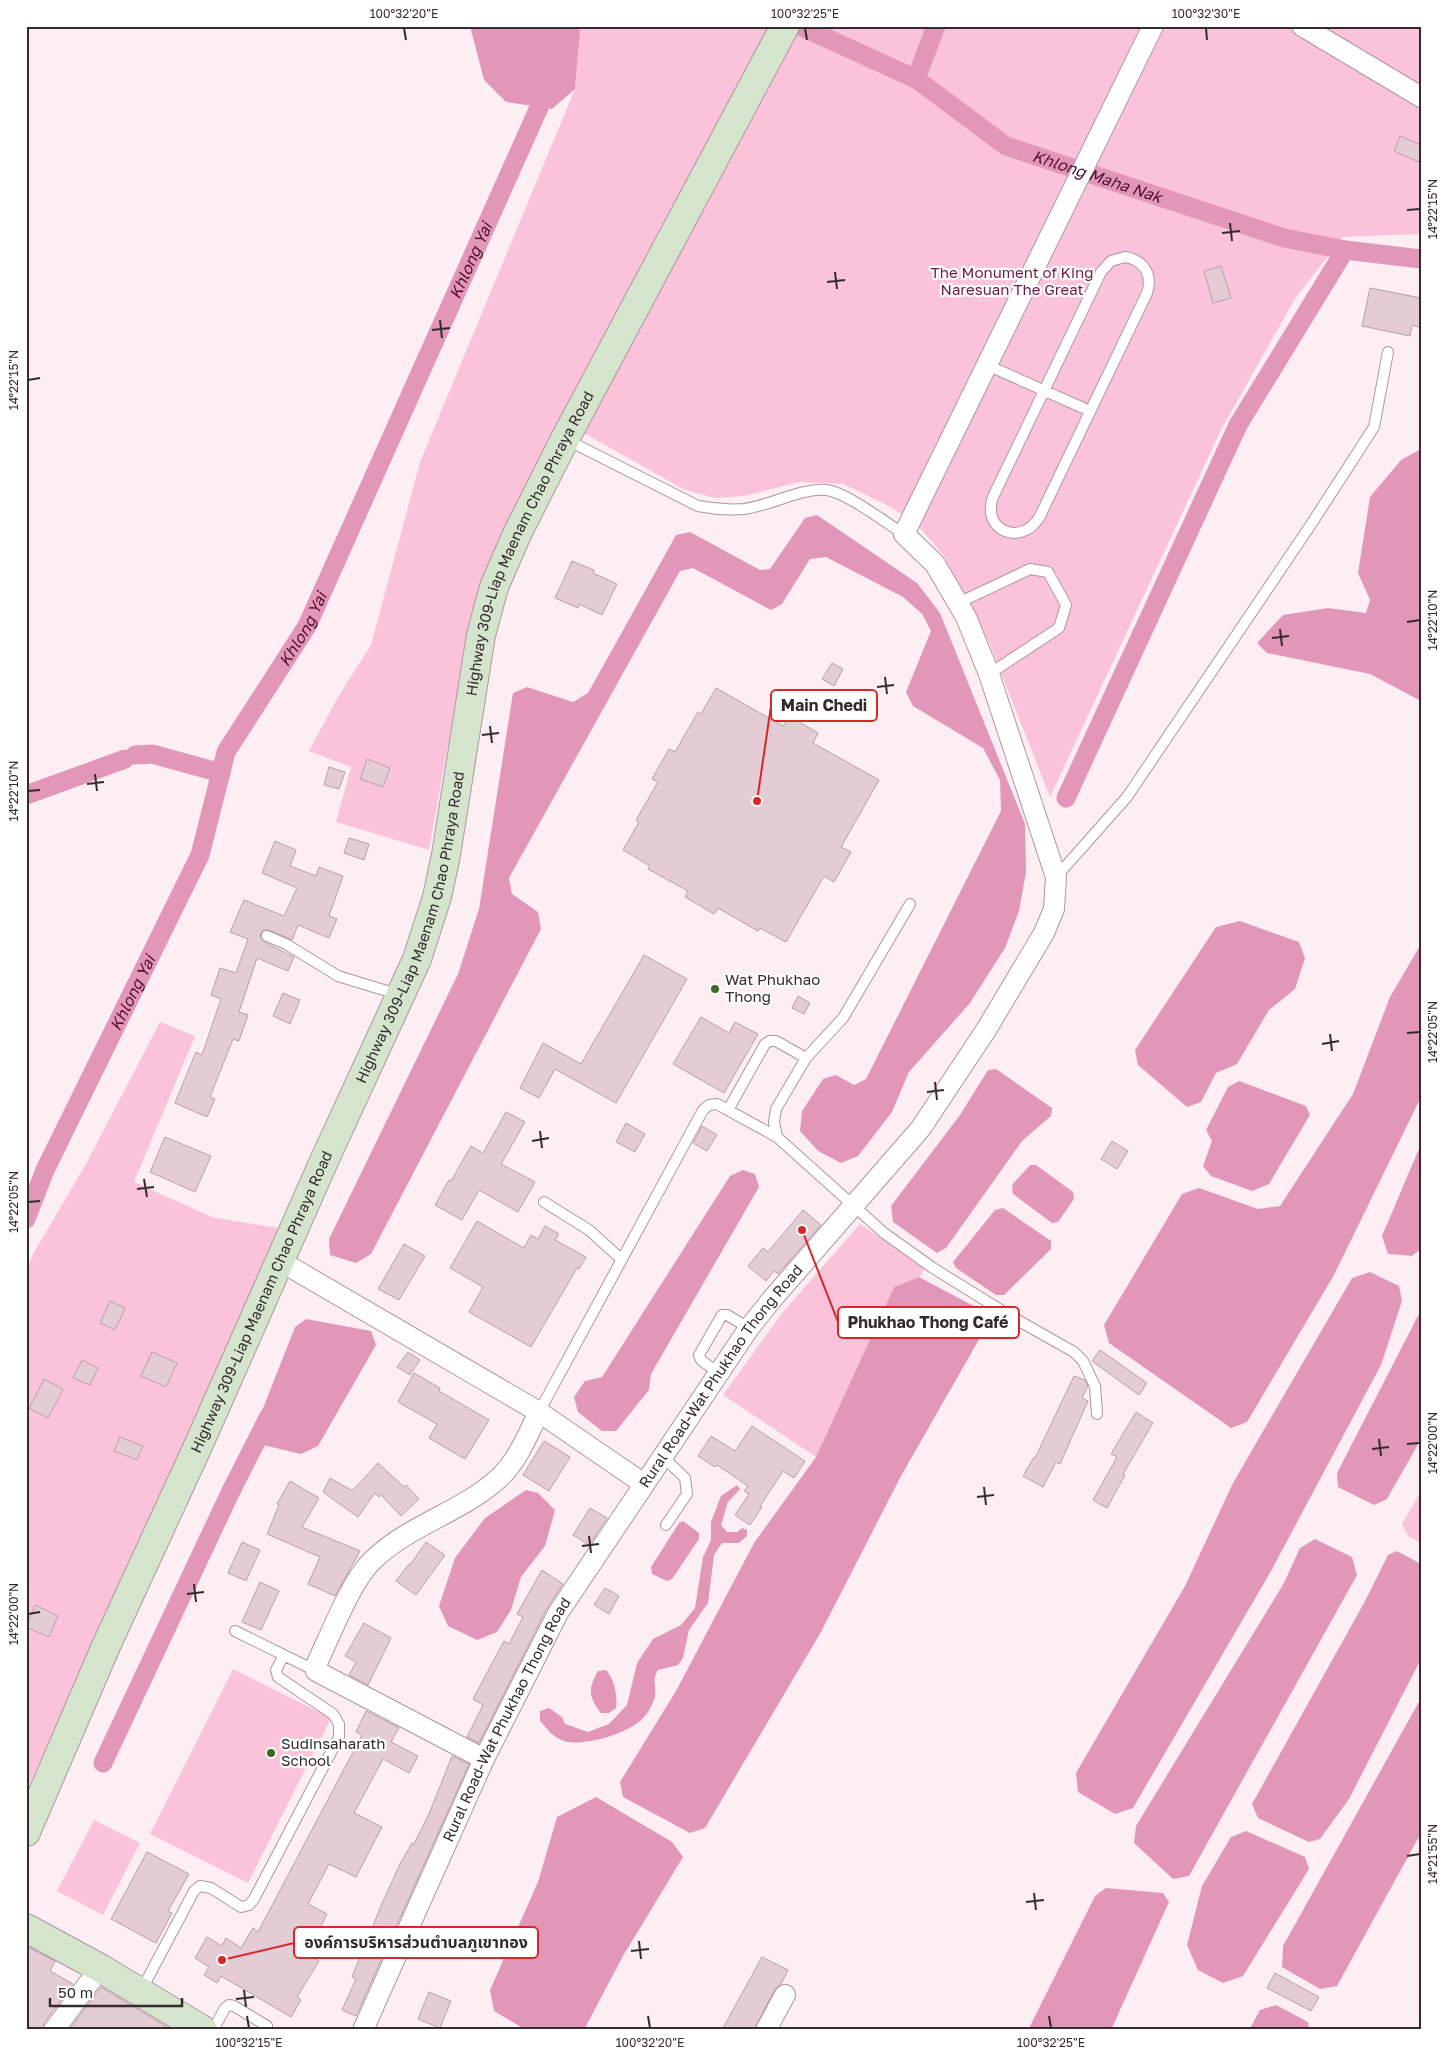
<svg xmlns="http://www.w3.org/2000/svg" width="1447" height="2056" viewBox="0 0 1447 2056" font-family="'Golos Text','Noto Sans Thai',sans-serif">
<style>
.green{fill:#fbc3d9}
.water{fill:#e397b8}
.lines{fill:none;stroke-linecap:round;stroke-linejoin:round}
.canal{stroke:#e397b8;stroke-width:19}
.building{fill:#e4ccd5;stroke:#b8a0a9}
.lane-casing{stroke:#ad969f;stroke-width:12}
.street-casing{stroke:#ad969f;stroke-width:22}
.secondary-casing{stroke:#ad969f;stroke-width:30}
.lane{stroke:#fff;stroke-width:10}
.street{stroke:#fff;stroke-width:20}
.secondary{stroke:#d5e4cd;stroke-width:28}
.ticks{fill:none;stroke:#342b2f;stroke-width:2}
.poi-dot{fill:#3d6724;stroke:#fff;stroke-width:2}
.labels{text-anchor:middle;stroke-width:4.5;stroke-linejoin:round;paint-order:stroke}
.park-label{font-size:15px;fill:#701948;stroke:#fff}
.street-label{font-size:15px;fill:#342b2f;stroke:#fff}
.poi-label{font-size:15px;fill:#342b2f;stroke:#fff;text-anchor:start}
.water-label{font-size:16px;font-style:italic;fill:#500e32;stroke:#fff}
.leader{fill:none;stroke:#d62828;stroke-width:2}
.callout-dot{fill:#d62828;stroke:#fff;stroke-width:2}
.callout{fill:#fff;stroke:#d62828;stroke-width:2}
.callout-label{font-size:16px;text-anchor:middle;font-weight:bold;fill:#342b2f}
.neatline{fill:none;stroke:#342b2f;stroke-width:2}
.ticks-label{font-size:12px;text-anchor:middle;fill:#342b2f}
</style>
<rect width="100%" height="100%" fill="#fdeef3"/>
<path class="green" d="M578,26h843v208l-78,3 -47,60 -75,133 -171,367 -61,-154 -45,-87 -23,-27 -30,-22 -48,-23 -44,-2 -55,14 -29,2 -32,-9 -117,-66 -99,237 -22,100 -16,90 -93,-28 15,-55 -42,-16 29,-54 33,-52 49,-183 155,-373 5,-58z
M160,1022l35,14 -61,146 78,35 71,12 -257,563v-521l7,-17 53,-90z
M860,1224l66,44 -7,9 -25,10 -78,170 -93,-62 59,-82z
M1421,1491v52l-13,-7 -6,-12z
M233,1669l98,49 -83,165 -98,-49z
M94,1820l46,23 -37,72 -46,-24z"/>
<path class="water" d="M470,26h108l2,5 -5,58 -23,20 -46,-7 -22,-22z
M1421,449v252l-51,-27 -103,-21 -10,-10 26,-28 45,-7 38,5 4,-13 -12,-27 12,-76 31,-37z
M817,515l100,68 23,30 85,211 1,48 -7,39 -14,37 -35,55 -61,69 -17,40 -34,44 -17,7 -23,-12 -18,-20 2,-20 21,-32 13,-4 18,10 12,-6 135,-268 -1,-31 -17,-32 -70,-42 -7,-14 25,-61 -9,-17 -19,-17 -77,-40 -16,2 -28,45 -11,6 -78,-42 -13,3 -171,307 3,16 26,18 3,17 -170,325 -15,9 -26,-8 -1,-16 129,-265 21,-65 34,-216 14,-6 46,15 15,-9 88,-158 14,-3 70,38 10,-1 35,-51z
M1240,921l59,21 6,16 -10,31 -26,21 -32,54 -21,9 -15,29 -14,5 -49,-42 -3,-15 81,-123z
M1421,944v153l-87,178 -87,147 -16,6 -122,-85 -5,-18 78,-131 17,-6 59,21 22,-3 73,-112 37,-97z
M996,1069l56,39 -1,8 -29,25 -76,107 -9,5 -44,-31 -2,-16 69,-91 28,-45z
M1239,1081l67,25 4,9 -41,69 -17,7 -41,-15 -8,-10 9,-25 -6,-11 22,-43z
M1421,1144v105l-9,7 -24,-2 -6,-18z
M1030,1165h6l37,27 1,7 -16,23 -6,1 -39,-29 -1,-9z
M743,1170l12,4 4,13 -108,187 -2,16 -33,41h-14l-24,-19 -4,-15 11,-16 17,-4 128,-201z
M1003,1208l48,33v8l-47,46h-8l-40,-27 -3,-6 42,-52z
M1370,1272l29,14 3,15 -21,64 -110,206 -138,237 -18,6 -37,-22 -2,-19 109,-187 48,-103 119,-205z
M919,1277l62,33 4,19 -84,147 -80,156 -116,196 -15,5 -67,-36 -3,-15 56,-91 78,-148 62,-86 78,-170z
M1421,1310v129l-34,60 -13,6 -36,-18 -1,-14z
M306,1319l65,12 5,14 -58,101 -17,8 -38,-9 -9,-14 41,-104z
M737,1485l3,4 -12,13 -7,23 6,7h10l5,-4 5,2v6l-8,7h-17l-8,12 -6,48 -19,27 -6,28 -5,7 -20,5c-7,12 -1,15 -3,26 -1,6 -7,17 -11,21 -13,16 -60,30 -80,24 -10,-3 -17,-12 -24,-20v-10l9,-3 13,9 3,7 23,8 21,-8 18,-19 10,-42 16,-24 28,-14 14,-17 8,-51 8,-17v-18l10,-26z
M526,1490l12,3 17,17 -10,36 -24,31 -10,33 -14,22 -20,8 -29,-14 -9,-20 16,-48 30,-40z
M683,1521l16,12v6l-27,40 -5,2 -15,-7 -1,-7 28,-44z
M1315,1539l37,18 5,18 -168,301 -16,3 -39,-36 2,-17 148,-243 16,-35z
M1397,1551l24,13v95l-72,140 -29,40 -11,3 -51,-24 -6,-14 112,-201 24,-48z
M606,1670c8,8 12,27 10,38l-7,5h-8c-13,-17 -13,-24 -3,-42z
M1421,1698v135l-84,153 -17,3 -38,-22 1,-21z
M596,1797l76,45 11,15 -60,99 -39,74h-58l-32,-19 -4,-21 48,-108 19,-65z
M1246,1831l59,26 4,12 -66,107 -20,7 -25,-13 -11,-25 15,-59 29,-49z
M1106,1888l57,5 6,9 -58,128h-83l67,-134z
M1276,2005l32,17 1,8h-60l11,-20z"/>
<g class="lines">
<g class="canal">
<path id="s1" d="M800,26l116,53 90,67 278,92 61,12 76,9"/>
<path d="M916,79l20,-53"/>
<path d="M135,755l17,-1 69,19"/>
<path d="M26,795l99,-36"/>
<path d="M1066,798l172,-373 107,-175"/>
<path id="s2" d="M26,1219l19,-49 155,-315 26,-103 81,-126 234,-523 -1,-21"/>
<path d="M103,1763l127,-270 39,-77"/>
</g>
</g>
<path class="building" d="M1400,136l21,9v18l-27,-12z
M1221,266l10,32 -18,5 -9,-32z
M1370,288l51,10v30l-9,-3 -2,11 -48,-10z
M572,561l22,9 -1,3 24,11 -15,31 -23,-11 -1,4 -23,-10z
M832,663l11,6 -9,17 -12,-7z
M716,688l67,38 6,-10 29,17 -5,10 66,37 -38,67 10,5 -17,30 -10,-6 -38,66 -26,-14 -2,3 -40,-23 -4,6 -29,-17 3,-6 -40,-22 2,-3 -27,-16 16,-28 -3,-2 22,-38 -6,-3 17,-30 6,3 23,-40 3,2z
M367,759l23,9 -7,19 -23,-8z
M329,767l16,5 -6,17 -15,-4z
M349,838l20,6 -5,16 -20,-7z
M275,841l21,9 -6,16 26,10 3,-9 24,9 -14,40 8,3 -8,19 -31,-13 -6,15 -23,-10h-6l-2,3 -1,4 4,5 30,15 -6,14 -31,-13 -18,54 9,3 -9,26 -6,-2 -23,58 5,2 -8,18 -32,-14 21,-51 6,3 19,-56 -10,-4 9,-27 16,5 12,-34 -18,-7 14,-32 40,16 13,-28 -35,-15z
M644,955l43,24 -71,124 -61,-34 -16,29 -19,-10 23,-45 38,21z
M283,993l17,7 -10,24 -17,-8z
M798,996l12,7 -6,11 -12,-6z
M701,1017l28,16 6,-11 23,12 -34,59 -51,-29z
M506,1112l19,10 -24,42 34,18 -17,30 -39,-22 -17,30 -27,-15 14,-25 2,1 20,-35 12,7z
M626,1123l19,11 -10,18 -19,-10z
M702,1126l15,9 -10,16 -14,-8z
M165,1137l46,19 -16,36 -45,-20z
M1112,1141l16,10 -11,18 -16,-10z
M803,1210l18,15 -43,49 -4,-3 -8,10 -18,-15 15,-18 5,4z
M477,1221l47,27 7,-13 7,4 7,-13 14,8 -4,6 31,17 -7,12 -2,-1 -46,79 -62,-35 14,-25 -33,-19z
M404,1244l21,12 -26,44 -21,-11z
M110,1301l15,7 -10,22 -15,-7z
M1100,1350l47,33 -8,12 -47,-34z
M152,1352l25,11 -11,24 -25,-11z
M408,1352l12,8 -10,15 -13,-8z
M82,1360l16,8 -8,17 -17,-7z
M414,1373l26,15 -1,3 50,29 -24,39 -36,-21 8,-14 -39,-22z
M1074,1376l11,4 3,6 -6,12 6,3 -28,63 -4,-2 -13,25 -20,-11 11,-19 1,1z
M44,1379l19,10 -15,29 -19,-10z
M1136,1412l17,11 -30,51 2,1 -18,33 -14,-8 24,-43 -6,-3z
M752,1426l53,35 -11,17 -11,-7 -23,35 2,1 -12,18 -15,-10 14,-21 -5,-3 4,-5 -31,-21 -2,2 -17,-11 13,-20 24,15z
M120,1437l23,9 -6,14 -23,-9z
M544,1441l26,16 -21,34 -26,-16z
M378,1463l26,24 2,-2 13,14 -18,17 -20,-21 -2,2 -4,-4 -17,24 -35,-25 7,-14 21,12 3,-1z
M290,1481l29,17 -17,29 58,24 -25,45 -27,-12 12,-27 -53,-23 12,-29 -2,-1z
M590,1508l17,10 -18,27 -16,-10z
M242,1542l18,8 -14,31 -18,-8z
M426,1542l19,13 -29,40 -20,-14 13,-17 1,1z
M542,1570l21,14 -16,24 -68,135 -12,-6 16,-32 -10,-6 31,-58 5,3 14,-27 -6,-3z
M260,1582l19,9 -18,39 -19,-8z
M605,1588l14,8 -10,18 -15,-9z
M35,1605l23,11 -9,21 -23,-10z
M364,1623l27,15 -23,47 -19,-10 7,-13 -11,-6z
M366,1711l33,17 -8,14 27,14 -9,17 -26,-14 -29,54 28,14 -26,50 -27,-13 -21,40 19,10 -20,40 12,7 -22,36 4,3 -10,17 -70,-41 -4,7 -13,-8 5,-8 -14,-9 12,-21 15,9 4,-8 15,10 12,-20 5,4 104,-197 -6,-3z
M452,1756l17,8 -113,252 -14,-6 14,-31 -4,-2 31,-76 18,-39 11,-19 2,1 15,-30z
M147,1852l42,22 -21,37 4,2 -16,30 -45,-24z
M26,1946l29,15 -5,10 23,13 -29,39 -2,7h-16z
M762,1957l26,13 -7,14 -6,5 -21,41h-32z
M1275,1973l44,24 -8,14 -44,-23z
M101,1987l71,43h-103z
M429,1992l22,9 -11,27 -22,-9z"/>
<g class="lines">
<g class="lane-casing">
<path id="lane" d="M1125,257c19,3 28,18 22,36l-108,225c-19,29 -58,12 -46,-21l108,-225 10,-11z
M987,365l103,46
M565,439l133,67c15,3 31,4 46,3 26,-3 58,-22 83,-19 20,3 59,33 77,44
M958,603l72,-34 18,3 18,33 -7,23 -70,46
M1056,877l71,-80 185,-274 62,-96 14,-75
M910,904l-67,114 -37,40 -30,51 -2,13 3,15 107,96 49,35 79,49 62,35 9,9 12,25 2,28
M267,936l19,8 52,32 62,19
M728,1110l37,-66 5,-3h6l30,17
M544,1202l45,28 32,29
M718,1373l-17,-13 -2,-5 23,-40h5l22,13
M539,1412l164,-302 6,-5 8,-1 60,33
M662,1456l23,22 2,16 -21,31
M235,1631l81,40
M141,1991l53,-100 6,-5 11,2 30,19 8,-2 5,-6 85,-162v-13l-6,-10 -55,-37 -2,-7 8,-15
M213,2030l12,-22 4,-3 5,1 33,20"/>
</g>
<g class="street-casing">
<g id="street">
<path d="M1302,26l119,71"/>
<path d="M280,1261l259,151 105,72"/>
<path d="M484,1759l-168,-88 1,-8c13,-27 35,-84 56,-103 37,-36 90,-48 127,-83 18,-17 28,-43 39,-65"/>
<path d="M54,2030l46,-62"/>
<path id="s3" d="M363,2030l121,-271 74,-146 191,-285 24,-30 148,-170 65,-98 58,-97 10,-24 2,-32 -67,-203 -23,-57 -31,-53 -31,-30 249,-508"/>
<path d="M766,2030l19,-35"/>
</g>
</g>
<g class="secondary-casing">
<g id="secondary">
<path id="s4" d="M26,1832l80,-186 92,-200 126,-285 93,-202 20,-62 9,-42 35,-220 13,-48 23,-53 48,-95 220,-413"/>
<path d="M26,1928l74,40 103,62"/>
</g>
</g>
<use href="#lane" class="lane"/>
<use href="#street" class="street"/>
<use href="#secondary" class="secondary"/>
</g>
<path class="ticks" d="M404,28l2,12M805,28l2,12M1206,28l1,12M1407,210l13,-1M1230,223l2,18M1222,233l18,-2M835,272l2,17M827,282l18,-2M440,320l2,18M432,330l18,-2M28,380l12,-2M1407,622l13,-2M1280,629l2,17M1272,638l17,-2M885,677l2,17M877,687l17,-2M490,726l2,17M482,735l17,-2M95,774l2,17M87,784l17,-2M28,791l12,-1M1407,1033l13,-1M1330,1034l2,17M1322,1044l17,-3M935,1082l2,18M927,1092l17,-2M540,1131l2,17M532,1141l17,-3M144,1179l3,18M137,1189l17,-2M28,1202l12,-1M1379,1439l2,17M1407,1444l13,-1M1372,1449l17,-2M984,1487l2,18M977,1497l17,-2M589,1536l2,17M582,1546l17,-2M194,1584l2,18M187,1594l17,-2M28,1614l12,-2M1407,1856l13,-2M1034,1893l2,17M1026,1902l18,-2M639,1941l2,18M631,1951l18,-2M244,1990l2,17M236,1999l18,-2M247,2016l2,12M648,2016l2,12M1049,2016l2,12"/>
<g class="poi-dot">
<circle cx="715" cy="989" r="5"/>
<circle cx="271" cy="1753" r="5"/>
</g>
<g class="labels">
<g class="park-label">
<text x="1012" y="278">The Monument of King<tspan x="1012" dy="17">Naresuan The Great</tspan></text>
</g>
<g class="street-label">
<text dy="5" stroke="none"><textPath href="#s4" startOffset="1390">Highway 309-Liap Maenam Chao Phraya Road</textPath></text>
<text dy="5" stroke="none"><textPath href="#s4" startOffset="985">Highway 309-Liap Maenam Chao Phraya Road</textPath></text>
<text dy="5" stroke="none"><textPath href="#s4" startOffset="580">Highway 309-Liap Maenam Chao Phraya Road</textPath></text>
<text dy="5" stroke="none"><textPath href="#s3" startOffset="748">Rural Road-Wat Phukhao Thong Road</textPath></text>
<text dy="5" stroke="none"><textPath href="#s3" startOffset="342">Rural Road-Wat Phukhao Thong Road</textPath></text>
</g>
<g class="poi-label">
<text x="725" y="985">Wat Phukhao<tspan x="725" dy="17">Thong</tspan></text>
<text x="281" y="1749">Sudinsaharath<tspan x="281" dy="17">School</tspan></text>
</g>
<g class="water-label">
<text dy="6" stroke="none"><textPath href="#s1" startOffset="336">Khlong Maha Nak</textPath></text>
<text dy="6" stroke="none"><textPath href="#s2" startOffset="1060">Khlong Yai</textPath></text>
<text dy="6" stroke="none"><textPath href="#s2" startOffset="655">Khlong Yai</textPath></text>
<text dy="6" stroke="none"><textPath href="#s2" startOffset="250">Khlong Yai</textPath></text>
</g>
</g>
<path class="leader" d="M757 801L771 706M802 1230L838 1322M222 1960L294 1943"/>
<g class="callout-dot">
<circle cx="757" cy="801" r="5"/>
<circle cx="802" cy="1230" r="5"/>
<circle cx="222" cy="1960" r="5"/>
</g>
<g class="callout">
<rect x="771" y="690" width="106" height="31" rx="5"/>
<rect x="838" y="1307" width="181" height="31" rx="5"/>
<rect x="294" y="1927" width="244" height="31" rx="5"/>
</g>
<g class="callout-label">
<text x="824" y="711">Main Chedi</text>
<text x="928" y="1328">Phukhao Thong Café</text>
<text x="416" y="1948">องค์การบริหารส่วนตำบลภูเขาทอง</text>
</g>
<rect width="1447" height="2056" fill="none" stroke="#ffffff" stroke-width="55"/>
<path d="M50 1998v8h132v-8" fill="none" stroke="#342b2f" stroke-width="2.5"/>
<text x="58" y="1998" font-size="15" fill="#342b2f" stroke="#ffffff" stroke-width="4" paint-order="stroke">50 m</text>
<rect x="28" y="28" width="1392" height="2000" class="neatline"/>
<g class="ticks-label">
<text x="404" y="18">100°32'20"E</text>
<text x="805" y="18">100°32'25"E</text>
<text x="1206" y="18">100°32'30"E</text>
<text transform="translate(1433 209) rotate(-90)" y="4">14°22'15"N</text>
<text transform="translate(14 380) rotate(-90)" y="4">14°22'15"N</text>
<text transform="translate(1433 620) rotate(-90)" y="4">14°22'10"N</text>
<text transform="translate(14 791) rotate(-90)" y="4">14°22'10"N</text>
<text transform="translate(1433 1032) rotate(-90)" y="4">14°22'05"N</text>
<text transform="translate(14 1202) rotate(-90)" y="4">14°22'05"N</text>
<text transform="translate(1433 1443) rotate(-90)" y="4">14°22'00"N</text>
<text transform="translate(14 1614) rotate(-90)" y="4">14°22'00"N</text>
<text transform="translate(1433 1854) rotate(-90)" y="4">14°21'55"N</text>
<text x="249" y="2047">100°32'15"E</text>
<text x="650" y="2047">100°32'20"E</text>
<text x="1051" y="2047">100°32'25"E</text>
</g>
</svg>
